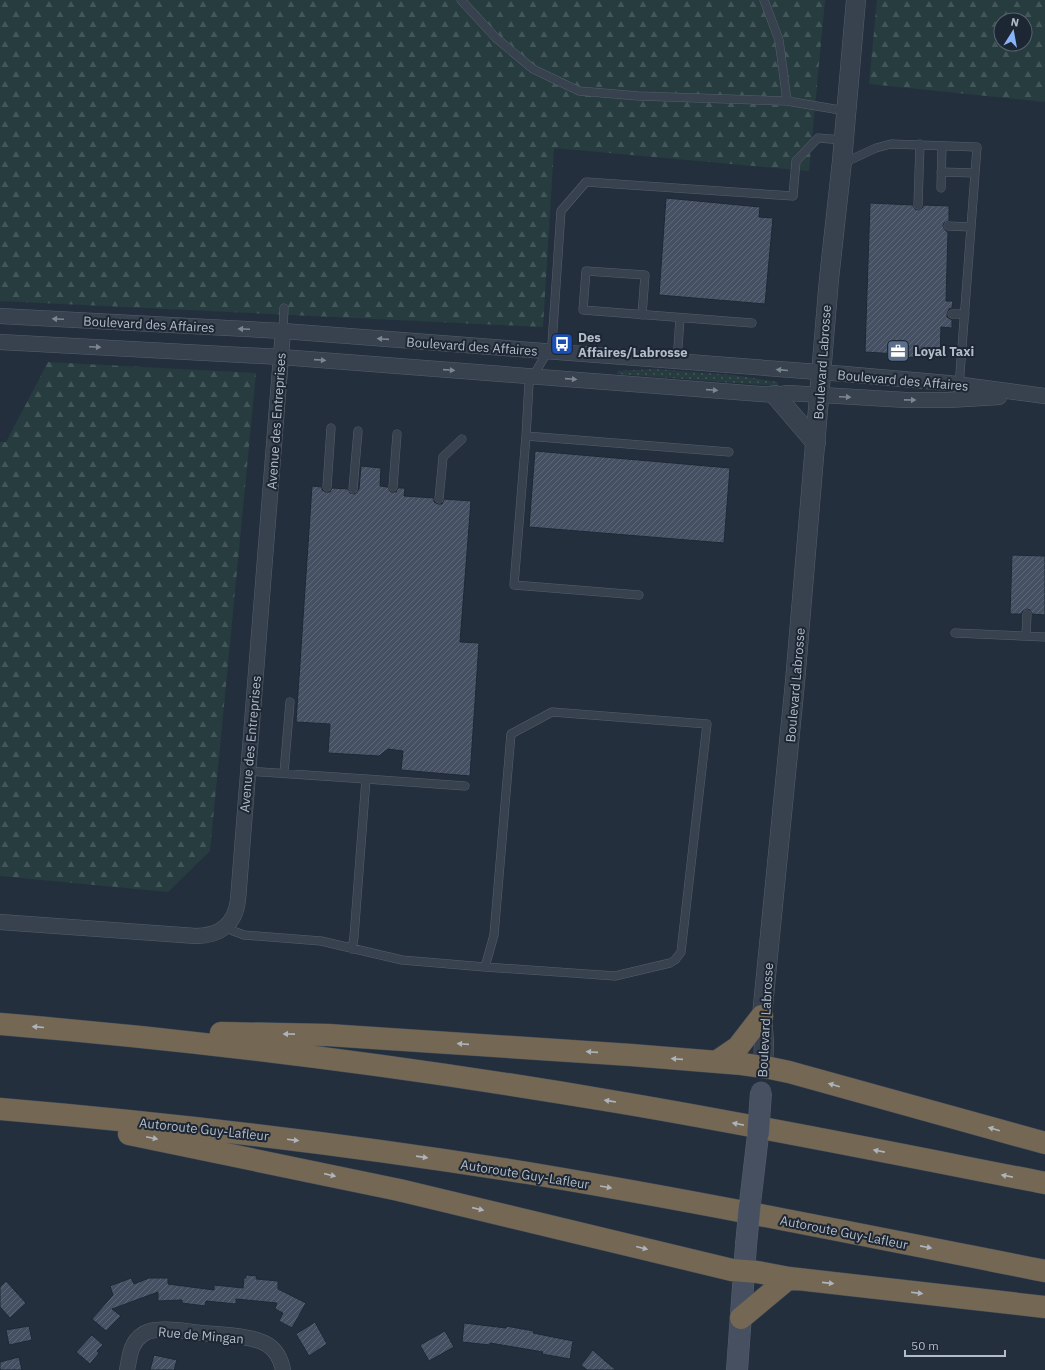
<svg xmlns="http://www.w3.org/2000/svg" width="1045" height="1370" viewBox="0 0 1045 1370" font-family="'IBM Plex Sans',sans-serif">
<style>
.grass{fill:url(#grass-dots)}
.forest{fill:url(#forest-firs);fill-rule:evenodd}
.building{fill:url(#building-hatch);stroke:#1f2835}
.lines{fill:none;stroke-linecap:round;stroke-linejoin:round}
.service-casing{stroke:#565f6c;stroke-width:9}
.minor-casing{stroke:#565f6c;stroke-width:16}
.tertiary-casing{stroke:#565f6c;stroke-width:20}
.secondary-casing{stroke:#565f6c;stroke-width:22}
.motorway-casing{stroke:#434c59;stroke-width:23}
.service{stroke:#38414e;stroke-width:8}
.minor{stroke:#38414e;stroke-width:15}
.tertiary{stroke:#38414e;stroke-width:19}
.secondary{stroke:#465061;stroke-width:21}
.motorway{stroke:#746855;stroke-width:22}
.secondary-bridge-casing{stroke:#565f6c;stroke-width:22;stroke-linecap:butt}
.secondary-bridge{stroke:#465061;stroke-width:21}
.oneway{fill:#7c8592}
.oneway2{fill:#aeb4bd}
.labels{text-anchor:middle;stroke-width:4;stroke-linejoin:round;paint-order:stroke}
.street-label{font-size:13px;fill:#b4bcc9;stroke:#1d2633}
.poi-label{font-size:13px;font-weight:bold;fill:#b4bcc9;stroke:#1d2633;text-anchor:start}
</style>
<defs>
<pattern id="grass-dots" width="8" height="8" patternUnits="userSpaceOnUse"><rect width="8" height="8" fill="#263c3f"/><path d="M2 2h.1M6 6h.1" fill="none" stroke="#435659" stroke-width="1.8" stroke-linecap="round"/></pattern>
<pattern id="forest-firs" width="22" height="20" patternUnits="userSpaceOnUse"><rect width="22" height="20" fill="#263c3f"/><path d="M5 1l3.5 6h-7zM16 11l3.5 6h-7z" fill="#435659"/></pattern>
<pattern id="building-hatch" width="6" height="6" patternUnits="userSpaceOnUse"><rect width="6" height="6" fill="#455162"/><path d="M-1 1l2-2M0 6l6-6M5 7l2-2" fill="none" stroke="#5d6877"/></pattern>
</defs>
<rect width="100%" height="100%" fill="#242f3e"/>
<path class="grass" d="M655,369l78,6 45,7v4l-161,-12 1,-3z"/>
<path class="forest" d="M0,0h825l-16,171 -255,-23 -11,179 -543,-26z
M877,0h168v102l-176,-18zM1001,20h24v24h-24z
M48,362l208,11 -46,478 -42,41 -168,-16v-434h6z"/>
<path class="building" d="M666,198l94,9 -1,10 14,1 -8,86 -106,-9z
M870,203l43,2 2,4 3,1 4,-2 2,-3 25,1v15l-5,2 -1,3 2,4 3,2 -2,69h7l-1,7 -3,1 -2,5v3l5,3v8l-11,-1 -1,31 -44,-1 1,-3 -32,-2z
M535,451l195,17 -6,75 -195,-16z
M361,466l20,2 -1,18 8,1 2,4 2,1h4l2,-4h7l-1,8 30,2v4l4,2h4l2,-5 27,2 -11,141 19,1 -9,133 -69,-6 2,-19 -15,-2 -9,7 -51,-3 2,-29 -34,-2 16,-236 10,1v3l4,2h4l2,-4 16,1 2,4 5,1 4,-5z
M1012,555l33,1v59l-13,-1 -2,-4 -3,-1 -4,2 -2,3h-11z
M246,1275l11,1 -1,3 22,2v8l28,14 -14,25 -13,-7 4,-8 -8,-4 2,-6 -41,-4v5l-30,-3 -1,5 -23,-3v-3l-24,1v-9l-46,17 9,7 -15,15 -14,-12 21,-24 -3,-9 21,-8 3,6 15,-6h19v6l46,6v-5l29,3 1,-10h2z
M6,1281l20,22 -16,15 -10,-11v-20z
M315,1322l12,22 -18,12 -13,-22z
M464,1323l42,5v-2l28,5 -1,2 40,8 -3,18 -28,-5 1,-2 -53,-9v2l-28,-3z
M29,1326l3,14 -23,5 -3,-15z
M445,1331l9,16 -25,14 -9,-16z
M92,1335l11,10 -6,6 2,2 -9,11 -14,-12z
M593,1350l11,10 12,10h-29l-6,-5z
M154,1355l23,5 -3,10h-24z
M19,1357l3,13h-22v-8z"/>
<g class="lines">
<g class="service-casing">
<path id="service" d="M461,0l35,38 37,31 46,22 59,5 149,5 59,10
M764,0l15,40 8,61
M843,161l7,-1 26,-12 15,-4 86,3 -18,240
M941,172l34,1
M941,188l1,-42
M918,205l2,-61
M948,226l23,1
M952,314h13
M642,315l3,-40 -59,-4 -3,39 169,13
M283,331l1,-23
M677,362l3,-44
M526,436l-12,149 125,10
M729,452l-203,-16 3,-53 23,-39 9,-133 25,-29 207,14 3,-35 22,-23 25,2
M327,487l4,-59
M393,487l4,-53
M353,489l5,-58
M439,499l4,-42 19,-18
M955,633l90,4
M1026,636l1,-22
M248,771l118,8 -12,158 -2,12
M284,773l6,-71
M366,779l99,7
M226,926l7,5 11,4 77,6 81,19 83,7 9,-32 17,-201 41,-22 155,12 -26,228 -6,8 -5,3 -55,13 -130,-9"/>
</g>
<g class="minor-casing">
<path id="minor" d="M0,316l283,15 562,43 103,9 97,13
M0,342l281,15 494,38 13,-2 118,7h43l50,-3
M0,922l196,14c23,0 39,-11 42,-36l45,-569
M127,1370c3,-13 3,-27 15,-35 4,-3 10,-5 15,-5 15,-2 31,2 45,3 19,2 50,2 66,12 9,6 13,15 15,25"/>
</g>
<g class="tertiary-casing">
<path id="tertiary" d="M775,395l41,48
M763,1067l1,-24 -2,-27 33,-334 34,-403 13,-118 14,-161"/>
</g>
<g class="secondary-casing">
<path id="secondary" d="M750,1203l8,-68
M737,1370l9,-125"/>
</g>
<g class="motorway-casing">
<path id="motorway" d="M0,1024c207,17 412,43 617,78 143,24 285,53 428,81
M221,1033l107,2 303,20 111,9 28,4 19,4 256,71
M716,1062l22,-15 24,-31
M0,1109c177,15 353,36 528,64 173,29 345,64 517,98
M129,1134l270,56 333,80 25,2 32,6 256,29
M741,1318l48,-40"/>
</g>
<use href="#service" class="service"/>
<use href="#minor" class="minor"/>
<use href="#tertiary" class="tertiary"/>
<use href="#secondary" class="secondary"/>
<use href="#motorway" class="motorway"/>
<g class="secondary-bridge-casing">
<path id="secondary-bridge" d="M758,1135l3,-43
M746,1245l4,-42"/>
</g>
<use href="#secondary-bridge" class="secondary-bridge"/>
</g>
<defs><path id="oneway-solid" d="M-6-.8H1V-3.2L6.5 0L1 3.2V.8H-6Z"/></defs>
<g class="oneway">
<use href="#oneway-solid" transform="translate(58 319) rotate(-177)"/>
<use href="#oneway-solid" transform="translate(244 329) rotate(-177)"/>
<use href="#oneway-solid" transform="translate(383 339) rotate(-176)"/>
<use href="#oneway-solid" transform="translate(95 347) rotate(3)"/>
<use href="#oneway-solid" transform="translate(320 360) rotate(4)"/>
<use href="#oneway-solid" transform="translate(449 370) rotate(4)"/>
<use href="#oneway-solid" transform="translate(782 370) rotate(-175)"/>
<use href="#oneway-solid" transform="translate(571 379) rotate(4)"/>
<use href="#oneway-solid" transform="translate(712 390) rotate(4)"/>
<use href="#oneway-solid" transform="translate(845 397) rotate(3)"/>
<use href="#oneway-solid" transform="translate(910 400) rotate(1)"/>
</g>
<g class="oneway2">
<use href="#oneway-solid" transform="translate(38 1027) rotate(-175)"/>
<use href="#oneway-solid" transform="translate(289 1034) rotate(-179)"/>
<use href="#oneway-solid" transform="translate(463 1044) rotate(-176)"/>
<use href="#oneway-solid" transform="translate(592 1052) rotate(-176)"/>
<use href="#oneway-solid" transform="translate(677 1059) rotate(-176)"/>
<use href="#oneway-solid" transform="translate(834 1085) rotate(-164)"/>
<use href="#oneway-solid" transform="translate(610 1101) rotate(-171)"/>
<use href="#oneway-solid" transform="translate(738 1124) rotate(-169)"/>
<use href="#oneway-solid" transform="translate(994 1129) rotate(-164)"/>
<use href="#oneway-solid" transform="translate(152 1138) rotate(12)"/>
<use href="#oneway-solid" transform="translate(293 1140) rotate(7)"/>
<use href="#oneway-solid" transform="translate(879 1151) rotate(-169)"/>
<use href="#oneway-solid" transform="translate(422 1157) rotate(8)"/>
<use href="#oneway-solid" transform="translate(330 1175) rotate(13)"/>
<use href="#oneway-solid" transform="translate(1007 1176) rotate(-169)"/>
<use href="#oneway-solid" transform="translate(606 1187) rotate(10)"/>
<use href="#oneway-solid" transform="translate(478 1209) rotate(13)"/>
<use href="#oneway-solid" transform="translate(926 1247) rotate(11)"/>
<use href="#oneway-solid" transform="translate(642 1248) rotate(14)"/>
<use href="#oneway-solid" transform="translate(828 1283) rotate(6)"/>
<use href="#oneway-solid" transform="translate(917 1293) rotate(7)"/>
</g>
<defs>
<g id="bus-square" transform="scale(1.15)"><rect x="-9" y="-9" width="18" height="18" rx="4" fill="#1a4fb4" stroke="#1d2633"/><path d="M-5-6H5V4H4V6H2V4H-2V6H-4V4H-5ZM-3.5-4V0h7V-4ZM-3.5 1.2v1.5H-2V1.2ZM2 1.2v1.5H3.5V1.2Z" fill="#fff"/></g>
<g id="office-square" transform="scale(1.15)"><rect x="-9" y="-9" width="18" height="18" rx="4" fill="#5c6f8a" stroke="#1d2633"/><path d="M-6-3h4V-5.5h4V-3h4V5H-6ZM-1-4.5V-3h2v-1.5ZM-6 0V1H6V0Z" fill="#fff"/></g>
</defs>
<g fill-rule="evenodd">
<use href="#bus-square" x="562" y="344"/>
<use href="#office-square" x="898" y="351"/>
</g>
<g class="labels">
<g class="street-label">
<text transform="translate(149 324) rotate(3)" y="5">Boulevard des Affaires</text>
<text transform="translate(472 346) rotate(4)" y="5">Boulevard des Affaires</text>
<text transform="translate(822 362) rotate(-86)" y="5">Boulevard Labrosse</text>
<text transform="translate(903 380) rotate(5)" y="5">Boulevard des Affaires</text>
<text transform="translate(276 421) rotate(-86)" y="5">Avenue des Entreprises</text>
<text transform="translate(795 685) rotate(-85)" y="5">Boulevard Labrosse</text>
<text transform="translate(250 744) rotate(-85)" y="5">Avenue des Entreprises</text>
<text transform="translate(765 1020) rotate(-87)" y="5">Boulevard Labrosse</text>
<text transform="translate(204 1129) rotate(6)" y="5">Autoroute Guy-Lafleur</text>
<text transform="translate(525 1174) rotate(9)" y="5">Autoroute Guy-Lafleur</text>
<text transform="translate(844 1232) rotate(11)" y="5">Autoroute Guy-Lafleur</text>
<text transform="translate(201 1335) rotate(5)" y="5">Rue de Mingan</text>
</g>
<g class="poi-label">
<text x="578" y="342">Des<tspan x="578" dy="15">Affaires/Labrosse</tspan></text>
<text x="914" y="356">Loyal Taxi</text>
</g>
</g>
<g transform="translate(1013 32) rotate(11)"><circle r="19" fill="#1d2633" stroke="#59626f"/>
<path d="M0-3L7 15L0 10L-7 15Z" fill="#8ab4f8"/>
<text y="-6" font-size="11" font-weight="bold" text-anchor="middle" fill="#b4bcc9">N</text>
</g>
<path d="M905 1350v6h100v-6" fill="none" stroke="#b4bcc9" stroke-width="2"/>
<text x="911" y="1350" font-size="12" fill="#b4bcc9" stroke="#1d2633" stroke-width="3" paint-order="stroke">50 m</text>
</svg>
